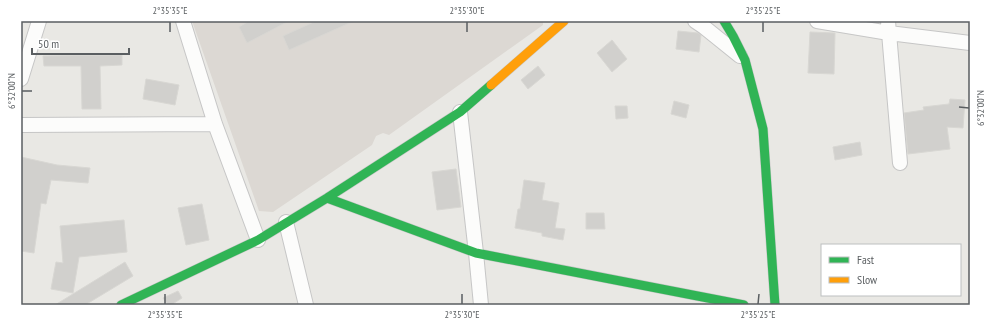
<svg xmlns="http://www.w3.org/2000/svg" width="991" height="326" viewBox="0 0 991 326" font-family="'PT Sans Narrow',sans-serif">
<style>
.education{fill:#dcd8d3}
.building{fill:#d1d0cd;stroke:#d8d7d3}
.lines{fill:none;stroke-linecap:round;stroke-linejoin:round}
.street-casing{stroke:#c6c6c6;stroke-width:16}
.fast-casing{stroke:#c6c6c6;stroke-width:10}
.slow-casing{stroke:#c6c6c6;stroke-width:10}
.street{stroke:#fcfcfb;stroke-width:14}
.fast{stroke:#30b455;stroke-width:9}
.slow{stroke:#ff9f0a;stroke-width:9}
.ticks{fill:none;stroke:#5a5e61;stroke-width:1.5}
.neatline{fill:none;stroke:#5a5e61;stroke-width:1.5}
.ticks-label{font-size:10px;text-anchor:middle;fill:#5a5e61}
</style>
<rect width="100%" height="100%" fill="#e9e8e4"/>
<path class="education" d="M192,21h351v4l-154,110 -6,-2 -7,3 -4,9 -99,67 -14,-1z"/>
<path class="building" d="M249,21h40l-42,22 -8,-16z
M316,21h38l-65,29 -6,-14z
M678,31l20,2 3,2 -2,17 -23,-3z
M810,32l25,1 -1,41 -26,-1z
M612,40l15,19 -15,13 -15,-19z
M122,55v10l-22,1 1,43h-19l-1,-43h-37l-1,-10z
M538,66l7,9 -17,14 -7,-9z
M146,79l33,6 -4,20 -32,-6z
M950,99l15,1 -2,28 -16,-1 3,22 -42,5 -4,-41 20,-3 -1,-3 26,-3z
M674,101l15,4 -3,13 -15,-4z
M615,106h12l1,12 -12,1z
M860,142l2,13 -27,5 -2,-13z
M21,157l36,8 33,3 -2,15 -37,-3 -5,24 -5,-1 -7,50 -13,-2z
M456,169l5,38 -24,3 -5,-38z
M524,180l21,3 -3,17 17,3 -4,25 10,1 -2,11 -21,-4v-3l-27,-5 3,-19h2z
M202,204l7,36 -23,5 -8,-37z
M586,213h18l1,16h-19z
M124,220l3,32 -48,5 -6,36 -22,-4 5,-27 7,1 -3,-37z
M125,262l8,14 -48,29h-30z
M178,291l4,7 -11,7h-3l-5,-7z"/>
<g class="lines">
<g class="street-casing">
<path id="street" d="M183,21l32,103 43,116
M695,21l9,6 36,29
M817,21l72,12 81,10
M888,21l12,142
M21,79l18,-58
M460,112l16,141 5,52
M21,125l194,-1
M286,222l20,83"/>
</g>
<g class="fast-casing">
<path id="fast" d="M724,21l9,15 12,24 18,69 12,176
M327,198l149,55 268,52
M121,305l137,-65 69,-42 133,-86 31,-27"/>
</g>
<g class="slow-casing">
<path id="slow" d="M491,85l73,-64"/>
</g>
<use href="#street" class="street"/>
<use href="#fast" class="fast"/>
<use href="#slow" class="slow"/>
</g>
<path class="ticks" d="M170,32v-10M467,32v-10M763,32v-10M22,91h10M959,107l10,1M165,304v-10M462,304v-10M758,304l1,-10"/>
<rect width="991" height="326" fill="none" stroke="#ffffff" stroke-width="44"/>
<rect x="821" y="244" width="140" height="52" fill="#ffffff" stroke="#bdbfc0"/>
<rect x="829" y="257" width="20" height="6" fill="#30b455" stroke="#bdbfc0"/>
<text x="857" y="264" font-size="12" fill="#5a5e61">Fast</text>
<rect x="829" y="277" width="20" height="6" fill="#ff9f0a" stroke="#bdbfc0"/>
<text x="857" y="284" font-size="12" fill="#5a5e61">Slow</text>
<path d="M32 48v6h97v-6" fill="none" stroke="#5a5e61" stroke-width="2"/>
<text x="38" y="48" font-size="12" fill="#5a5e61" stroke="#ffffff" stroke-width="3" paint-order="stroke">50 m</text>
<rect x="22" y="22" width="947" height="282" class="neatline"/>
<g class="ticks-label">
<text x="170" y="14">2°35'35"E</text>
<text x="467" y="14">2°35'30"E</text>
<text x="763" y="14">2°35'25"E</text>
<text transform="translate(11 91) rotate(-90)" y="4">6°32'00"N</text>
<text transform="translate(980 108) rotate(-90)" y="4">6°32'00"N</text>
<text x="165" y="318">2°35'35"E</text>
<text x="462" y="318">2°35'30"E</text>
<text x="758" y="318">2°35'25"E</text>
</g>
</svg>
